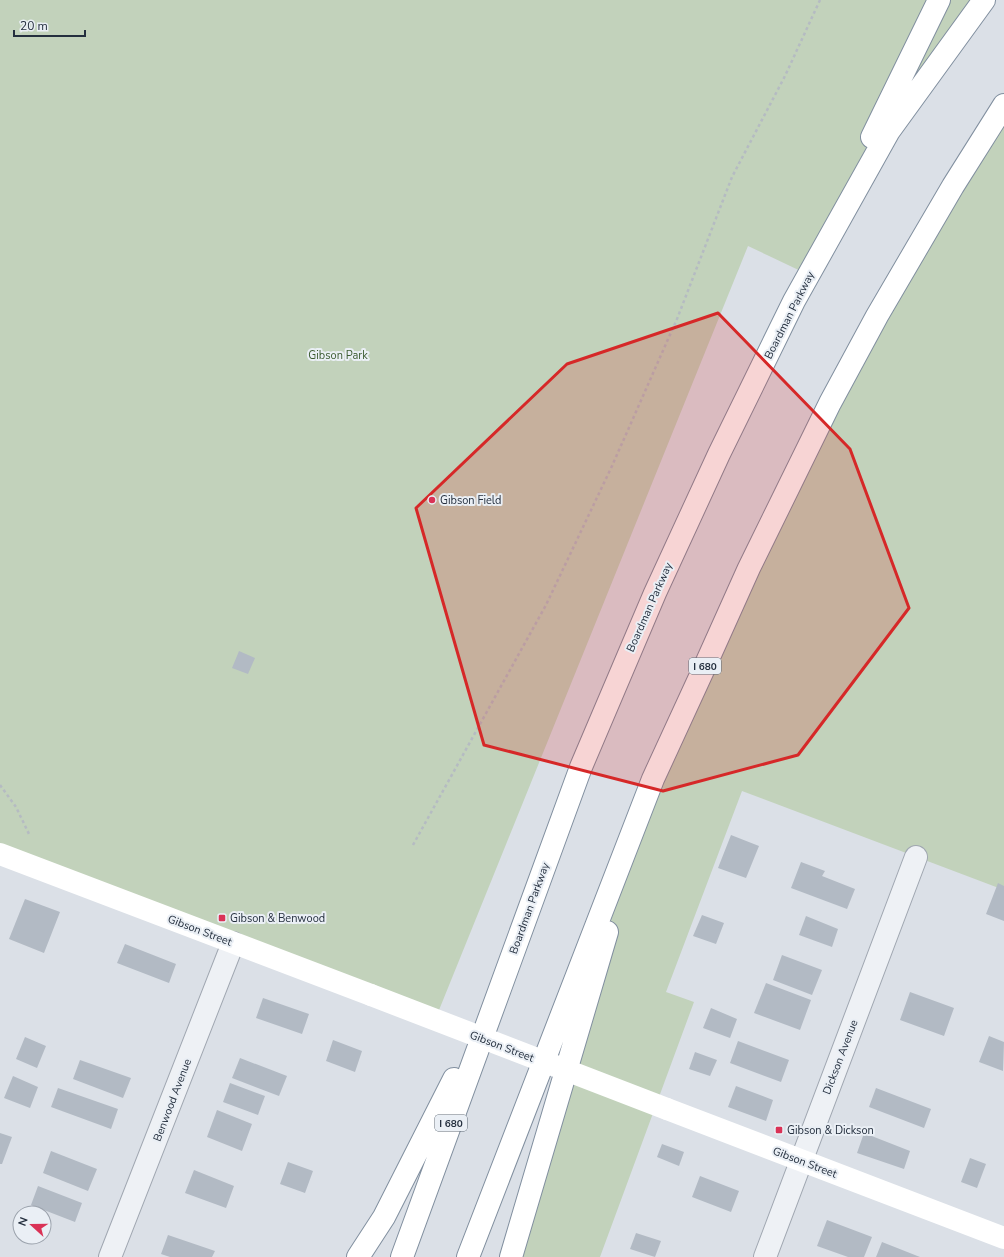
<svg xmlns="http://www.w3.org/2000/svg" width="1004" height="1257" viewBox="0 0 1004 1257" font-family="'Nunito Sans',sans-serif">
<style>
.green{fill:#c2d2bb}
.building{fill:#b2bac4}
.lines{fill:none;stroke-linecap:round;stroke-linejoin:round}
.street-casing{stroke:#a0a7b1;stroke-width:24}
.highway-casing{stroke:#818f9f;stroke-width:24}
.path{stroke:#b5bbc2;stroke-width:2.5;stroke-dasharray:3 3;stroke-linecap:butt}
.street{stroke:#eef1f5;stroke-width:22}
.secondary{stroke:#fff;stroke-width:22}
.highway{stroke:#fff;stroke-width:22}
.secondary-bridge{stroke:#fff;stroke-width:22}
.marked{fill:#d62828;fill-opacity:0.2;stroke:#d62828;stroke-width:3;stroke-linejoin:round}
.poi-dot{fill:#da3256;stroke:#eaeff5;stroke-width:1.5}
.labels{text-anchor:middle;stroke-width:4;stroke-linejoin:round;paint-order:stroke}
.shield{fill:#eaeff5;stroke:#5f6975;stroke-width:1}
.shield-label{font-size:10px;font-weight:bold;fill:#242f3e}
.street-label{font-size:11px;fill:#242f3e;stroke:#eaeff5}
.park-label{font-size:11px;fill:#3b5b30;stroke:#eaeff5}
.poi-label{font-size:11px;fill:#242f3e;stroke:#eaeff5;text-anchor:start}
</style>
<rect width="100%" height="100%" fill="#dbe0e7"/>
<path class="green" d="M0,0h984l-177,274 -59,-28 -313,774 -435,-166z
M1004,105v785l-262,-99 -76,201 28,10 -94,255h-89l142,-478 96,-211z"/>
<path class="building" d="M239,651l16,7 -7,16 -16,-6z
M731,835l28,11 -13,32 -28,-10z
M801,862l24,9 -3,5 33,13 -8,20 -56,-21z
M998,883l6,3v35l-18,-7z
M25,899l35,13 -16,41 -35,-14z
M702,915l22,8 -8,21 -23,-8z
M806,916l32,13 -6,18 -33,-12z
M125,944l51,20 -7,19 -52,-20z
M782,955l40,15 -10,25 -39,-15z
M766,983l45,17 -11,30 -46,-17z
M910,992l44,16 -10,28 -44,-16z
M263,998l46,16 -7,20 -46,-16z
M711,1008l26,11 -7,19 -27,-10z
M989,1036l15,6 -1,29 -24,-9z
M25,1037l21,9 -9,22 -21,-9z
M333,1040l29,11 -7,21 -29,-11z
M738,1041l51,19 -8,22 -51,-19z
M695,1052l22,8 -7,16 -21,-7z
M240,1058l47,18 -8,20 -47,-18z
M80,1060l51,18 -8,20 -50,-19z
M13,1076l25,11 -8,21 -26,-10z
M230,1083l35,13 -7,19 -35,-13z
M736,1086l37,14 -7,21 -38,-14z
M58,1088l60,21 -7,20 -60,-22z
M876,1088l55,21 -7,19 -55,-21z
M217,1110l35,14 -10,27 -35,-14z
M0,1133l12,4 -10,27h-2z
M864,1133l46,18 -6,18 -47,-16z
M662,1144l22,8 -5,14 -22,-9z
M51,1151l46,18 -9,22 -45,-18z
M970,1158l16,6 -9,24 -16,-6z
M288,1162l25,9 -8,22 -25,-9z
M194,1170l40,16 -8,22 -41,-15z
M700,1176l39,15 -8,21 -39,-15z
M38,1186l44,17 -7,19 -44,-17z
M827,1220l45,17 -8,20h-16l-31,-11z
M636,1233l25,8 -6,16 -25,-8z
M168,1235l47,16 -3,6h-42l-9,-3z
M882,1242l38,15h-44z"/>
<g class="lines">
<g class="street-casing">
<path id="street" d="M110,1257l123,-314
M765,1257l151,-400"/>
</g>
<g class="highway-casing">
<path id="highway" d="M872,137l67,-137
M358,1257l26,-40 70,-138
M402,1257l179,-490 74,-174 64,-139 75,-153 95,-170 95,-131
M468,1257l185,-478 52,-113 44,-98 81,-165 47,-87 76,-130 51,-81
M511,1257l96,-325"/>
</g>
<path class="path" d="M0,785l16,22 13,27
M413,845l133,-240 66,-139 65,-147 55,-142 53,-101 35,-76"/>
<use href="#street" class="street"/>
<path class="secondary" d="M0,854l371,141
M667,1109l337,129"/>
<use href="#highway" class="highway"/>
<path class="secondary-bridge" d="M371,995l296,114"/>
</g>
<path class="marked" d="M718,313l132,136 59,159 -111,147 -135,36 -179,-46 -68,-237 151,-144z"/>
<g class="poi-dot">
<circle cx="432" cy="500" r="4"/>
<rect x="218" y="914" width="8" height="8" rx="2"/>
<rect x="775" y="1126" width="8" height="8" rx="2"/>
</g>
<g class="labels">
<g class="shield">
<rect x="689" y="658" width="32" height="16" rx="3"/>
<rect x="435" y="1115" width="32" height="16" rx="3"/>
</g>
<g class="shield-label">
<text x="705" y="670">I 680</text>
<text x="451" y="1127">I 680</text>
</g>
<g class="street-label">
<text transform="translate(789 315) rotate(-63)" y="4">Boardman Parkway</text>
<text transform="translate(649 607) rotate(-66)" y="4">Boardman Parkway</text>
<text transform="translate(529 908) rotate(-70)" y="4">Boardman Parkway</text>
<text transform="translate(200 930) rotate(21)" y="4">Gibson Street</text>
<text transform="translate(502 1046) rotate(21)" y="4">Gibson Street</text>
<text transform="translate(840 1057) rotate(-69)" y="4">Dickson Avenue</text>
<text transform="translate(172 1100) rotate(-69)" y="4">Benwood Avenue</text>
<text transform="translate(805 1162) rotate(21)" y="4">Gibson Street</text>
</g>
<g class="park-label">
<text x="338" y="359">Gibson Park</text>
</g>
<g class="poi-label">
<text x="440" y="504">Gibson Field</text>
<text x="230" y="922">Gibson &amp; Benwood</text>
<text x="787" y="1134">Gibson &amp; Dickson</text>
</g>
</g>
<g transform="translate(32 1225) rotate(291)"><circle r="19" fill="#eaeff5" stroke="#9ba2ac"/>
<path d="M0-3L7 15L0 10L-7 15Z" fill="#da3256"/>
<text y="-6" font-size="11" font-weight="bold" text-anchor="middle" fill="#242f3e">N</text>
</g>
<path d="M14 30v6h71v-6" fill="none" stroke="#242f3e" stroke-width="2"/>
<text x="20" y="30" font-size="12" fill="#242f3e" stroke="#eaeff5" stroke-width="3" paint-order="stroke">20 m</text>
</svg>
